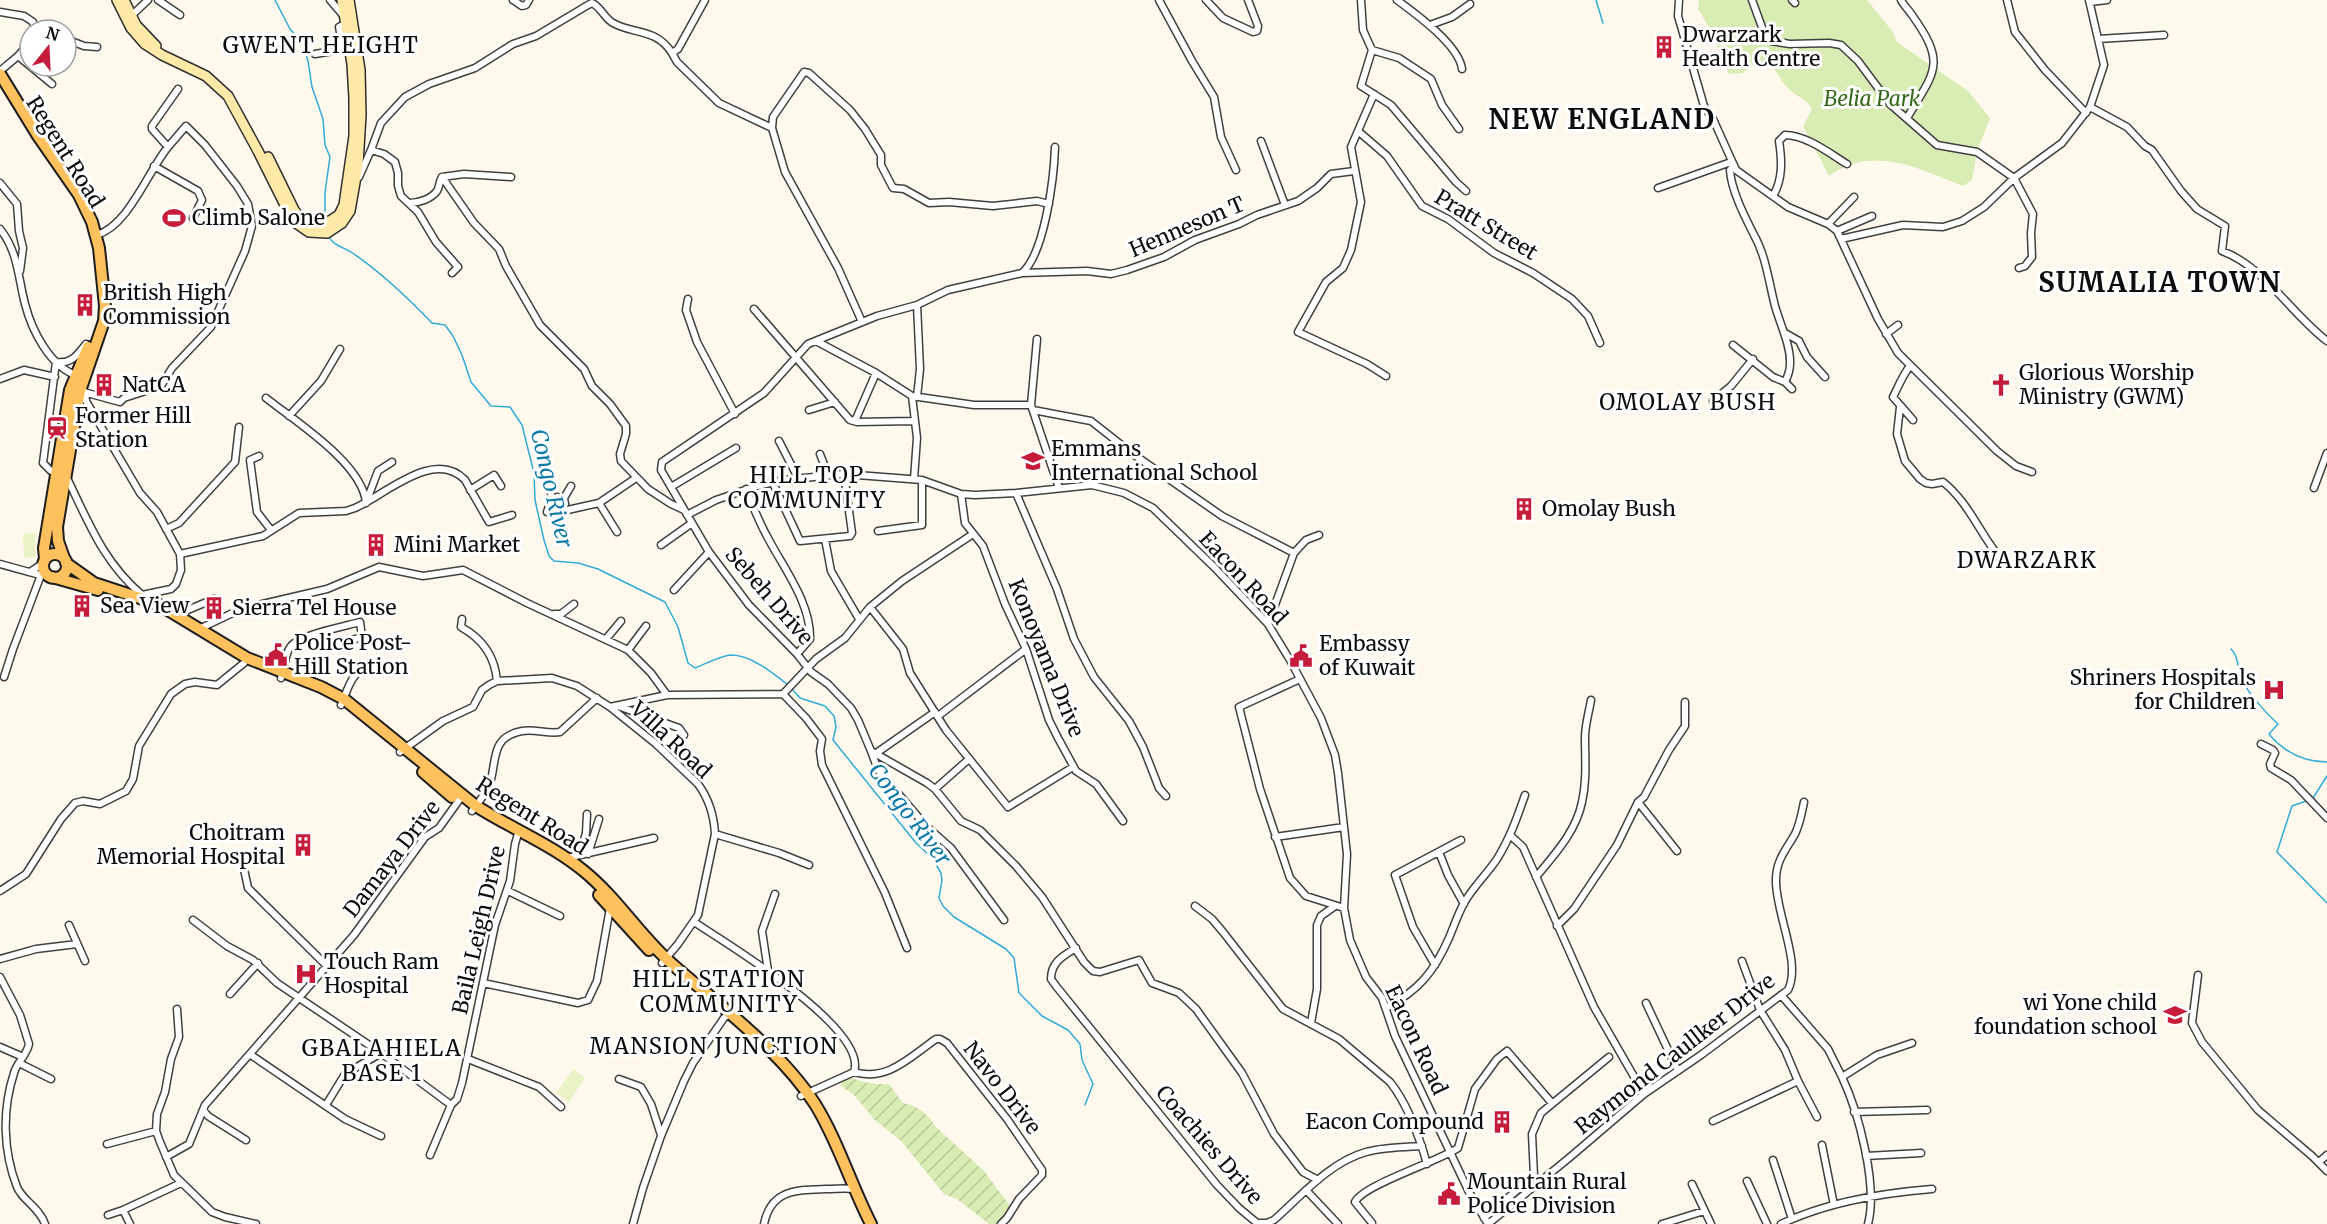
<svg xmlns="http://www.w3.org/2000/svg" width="2327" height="1224" viewBox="0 0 2327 1224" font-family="Merriweather,serif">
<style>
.grass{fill:#d9ecb4}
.garden{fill:url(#garden-furrows)}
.pitch{fill:#eaf3c6}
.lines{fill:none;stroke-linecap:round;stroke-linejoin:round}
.stream{stroke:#30abd6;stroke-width:1.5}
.street-casing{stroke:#404040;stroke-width:9}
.secondary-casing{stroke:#2f2f2f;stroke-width:12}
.primary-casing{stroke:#1e1e1e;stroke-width:14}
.street{stroke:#fff;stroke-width:6}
.secondary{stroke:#ffe9a8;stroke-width:9}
.primary{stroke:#ffc15d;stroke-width:10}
.labels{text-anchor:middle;stroke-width:6;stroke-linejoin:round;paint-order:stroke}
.poi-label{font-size:21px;fill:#0d0d0d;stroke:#fff;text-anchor:start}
.park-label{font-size:21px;font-style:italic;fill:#356919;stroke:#fff}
.street-label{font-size:21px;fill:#0d0d0d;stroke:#fff}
.neighbourhood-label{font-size:22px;letter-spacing:1.5px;fill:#0d0d0d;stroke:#fff}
.water-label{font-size:22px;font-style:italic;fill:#0e7aa7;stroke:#fff}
.district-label{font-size:27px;font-weight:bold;letter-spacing:1.5px;fill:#0d0d0d;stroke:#fff}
</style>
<defs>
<pattern id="garden-furrows" width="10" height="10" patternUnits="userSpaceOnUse" patternTransform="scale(1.5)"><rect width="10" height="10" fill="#d9ecb4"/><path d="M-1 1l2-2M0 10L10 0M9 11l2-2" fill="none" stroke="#b9c99a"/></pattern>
</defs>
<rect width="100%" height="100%" fill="#fff9ed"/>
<path class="grass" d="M1699,0h168l26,32 4,10 71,49 22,27 -13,34 -5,28 -9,6c-45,-17 -88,-42 -134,-10l-26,-50 9,-17c-7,-12 -12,-10 -21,-18 -19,-17 -8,-27 -40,-26l-8,8 -14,1 -19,-45 -12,-20z"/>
<path class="garden" d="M843,1073c13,9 31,12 46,11l14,19c15,3 24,10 32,23l49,45 27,36v12l-5,5h-17l-32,-25 -13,-5 -42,-52 -28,-23 -20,-24 -13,-9z"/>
<path class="pitch" d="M35,533l1,24 -12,1 -1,-24z
M573,1069l12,9 -16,24 -13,-9z"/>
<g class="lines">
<path class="stream" d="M275,0l15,29 12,13 6,19 4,26 11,32 2,26 5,12 -5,35v26
M1596,0l7,23
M329,237c5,9 14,10 22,15 30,20 56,45 81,71l13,2 8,11 9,19 9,27 20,24 19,1 12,18 12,48 1,27 9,40 5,16 5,5 24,2 20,6 67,33 13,25 10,36 7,5c10,-4 25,-12 36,-13 20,0 42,18 57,30
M2231,649c8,7 6,20 11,31 6,13 25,34 36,44l-9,10c15,18 35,28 58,28
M792,689l8,9 25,8 9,10 2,11 -3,13 83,103 16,15 9,15 1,7 -3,18 4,8 11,11 52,32 8,9 5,35 23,23 26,14 12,14 2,16 11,24 -8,21
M2313,798l14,-22
M2306,801l-14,5 -15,46 50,51"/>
<g class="street-casing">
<path id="street" d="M158,0l22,15
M330,0l13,15
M513,0l9,6 4,-1 3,-5
M1159,0l33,61 22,36 7,40 15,33
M1206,0l17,18 30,14 4,-1 1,-5 -10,-26
M1361,0l2,30 9,20 -11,36 30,19 65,77 10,9
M1397,0c19,14 62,45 65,69
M1679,0l-1,16 26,90 9,13 23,51 52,37 40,17 9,7 41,88 20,34 99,98 19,15 16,6
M1752,0l11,30 8,11 19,3 39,-1 12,2 17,16 32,43 47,41 40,7 37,26 19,36 -2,19 1,24 -7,9 -6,2
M1792,0l3,3
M1901,0c3,6 8,10 11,15 35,49 23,56 -5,103
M2007,0l8,32 30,38 41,43
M2090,2l17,-2
M0,12l24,4 9,6 2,8
M131,16l17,-16
M1430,25l22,-8 18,-13
M66,39l18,7 13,1
M2098,39l66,-4
M1372,50l27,8 32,21 11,26 17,24
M672,53l5,9 42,41 53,25
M315,54l24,-4 3,-7 -3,-16 6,-3
M18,56l34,28
M0,71l18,-15 12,-14
M1374,94l-23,53 10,55 -10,48 -8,18 -17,14 -28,50 69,32 19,12
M2090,107l37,20 18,19 7,4 29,41 16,18 28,17 -3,25c43,16 69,63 105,90
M1358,131l29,25 35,50 26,13 46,34 39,20 39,26 16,17 12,27
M1261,141l24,64
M1055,147c-1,30 -10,106 -33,126l-74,17 -31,15 -40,11 -69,28 -44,49 -102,69 -1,8 48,82 40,53 48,49 14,18 17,12 23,24 7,12 13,31 56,32 8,6 26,32 19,9 36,36 26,31 42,65 9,9 7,1 39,-12 13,23 27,10 17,16 46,64 32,61 29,38 15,8
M371,150l10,-27 24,-26 24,-13 46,-16 38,-24 23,-8 52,-31 4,-2c9,4 12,15 21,20 22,12 43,5 59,30l6,-4 27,-49
M1734,165l-4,5c1,20 15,47 24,65 12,21 15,48 21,71 5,18 16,40 15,58 0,7 -2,12 -5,18
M154,166l44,25 4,9 -9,18
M359,177l12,-27 13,4 11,8 3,11v13l3,10 17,16 18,30 22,25 -6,6
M442,177l32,46 25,26 7,17 34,59 44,44 8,17 18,18 16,22v8l-6,20 1,7 27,28 23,15 13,6
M442,177l22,-3 47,3
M0,183l17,21 2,27 4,17 -3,23
M1658,188l73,-26
M1773,196c10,-17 9,-36 6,-55l6,-6c21,0 44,18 62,29
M409,203c10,0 22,-4 28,-12 3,-5 2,-10 5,-14
M1828,224l26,-27
M0,229c18,22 18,48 25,75 7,27 25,63 53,72
M1837,231l35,-15
M96,235c32,-8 52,-64 72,-88l-16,-18v-3l26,-37
M1841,239l62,-14 40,2 19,-6 22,-14 30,-29 48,-35 28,-36 14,-42 -15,-65
M1022,273l65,-2 24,3 16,-4 37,-13 31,-17 44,-16 18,-9 41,-14 19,-13 14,-14 23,-3
M688,299l-2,11 11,32 38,72
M917,305l3,64 -3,28
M754,309l96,111 7,2 57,-1
M862,322l-24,-54 -53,-96 -13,-44 1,-11 31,-45 5,1 41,37 15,19 16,26v10l12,23 11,1 25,14 20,-1 44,4 44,-5 12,3
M1785,333l14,8 8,16 18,20
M1886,334l12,-9
M1037,339l-6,66 28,83
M816,341l60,32 36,23 5,42 -3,41
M1733,345l40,32 12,5 7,7
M56,362l-13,101 8,8 15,5c22,45 37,86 76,119
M56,362c16,2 21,-7 30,-18
M1909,367c-8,12 -10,18 -16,30l20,23
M0,379l24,-9 31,7
M80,391l40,11 4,-4 37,-12 11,-18 39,-41 34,-76 7,-25 -4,-22 -11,-18 -32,-41 -19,-19 -18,21
M85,392l1,9 54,92 17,19 23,42 1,16 -5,14 -5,5 -29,6 -10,6
M912,396l62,9h57
M266,398c29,23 97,66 100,105
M1713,401l18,-15 22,-27
M1900,407l-3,27 8,27 15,18 6,4 6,1 11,-2c27,21 39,57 62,82
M809,410l26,-8
M1033,410l58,11 42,33 89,62 72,37
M289,416l32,-35 19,-32
M855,421l21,-48
M779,441l19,37
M820,454l8,21
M259,456l-9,4 7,52 14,18
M773,483l27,58 50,-5 2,-3 -8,-59
M671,487l65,-39
M2314,488l13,-35
M746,489c7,18 14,35 23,51 16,30 42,64 41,99l-13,15
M470,490l24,-15 7,11
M551,493c0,6 4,14 8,18h4l36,-8 37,-25
M1016,493l41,96 17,50 20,38 35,44 14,26 16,41 7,8
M961,494l4,29 18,23 22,58 21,45 23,71 9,18 18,33 20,13 27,37
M367,500l11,-29 14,-9
M599,503l18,29
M565,504l-1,-6 7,-12
M547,512l4,-11 6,-4
M687,515l29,-15 41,-14 27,-6 60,-6 78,6 39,14 14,1 41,-2 76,-8 32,8 29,15 61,59 54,57 22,36 31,58 14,37 3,18 9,81 -3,54 6,32 16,37 16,21 13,38 74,156 19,32
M166,529l13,-6 56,-61 4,-35
M878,531l44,-6v-45
M825,539l6,32 28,48
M661,545l31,-22
M180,554l83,-18 36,-23 47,-2 9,-3c30,-13 79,-60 110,-28l24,42 23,-7
M0,564l40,11 6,-1
M30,572l12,-8
M674,590l35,-38
M870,607l33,42 7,24 36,57 62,77 65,-40
M178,614l36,-15
M554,614h7l13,-10
M462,619l-1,8c22,12 34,30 36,54
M1268,624l26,-71 12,-13 13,-5
M199,629l42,-20 86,-20 52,-22 44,9 40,-6 64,33 101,47 23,23 16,22
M606,639l15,-18
M628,650l18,-24
M4,677l9,-28 28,-74
M281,678c4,-9 3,-24 10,-32 8,-11 55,-20 69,-24l2,15 -32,9 -6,-15
M1300,679l-61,28 21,82 30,89 16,18 38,12
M783,694l23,24 16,21 -2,12 2,14 63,128 22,55
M341,705c7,-16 10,-33 28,-39l12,3
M618,706l61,22 5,7
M610,707l57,-12 116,-1 33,-35 29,-21 25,-31 32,-26 71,-47
M938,716l88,-67
M2261,744l12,6 2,3 -5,11 1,4 20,12 36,38
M871,751l7,19 47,55 26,23 53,72
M400,752l43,-31 30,-14 9,-17 7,-5 8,-4 55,-3 25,8 33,21 46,37 42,40c11,15 16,31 17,50l-17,81 -20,29 -16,19
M875,754l60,-42
M935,789l34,-30
M1638,802l39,49
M472,811c6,-8 14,-17 18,-28 7,-22 0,-46 32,-52 13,-2 26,3 38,1l37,-34
M715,834l64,19 30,12
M1511,836l12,11 71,160 50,87
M1275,837l69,-10
M1439,852l9,23 16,29
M588,854l11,-35
M241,855l7,33 79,78
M580,855l6,-22 1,-19
M567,858l87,-20
M1536,877c18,-22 40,-45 46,-75 5,-22 3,-43 3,-65 0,-12 4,-25 6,-37
M0,891l26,-17 35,-55 14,-16 8,-2 17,3 26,-13 7,-12 6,-33 32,-52 14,-10 10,-2 22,3 27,-22
M508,891l52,25
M1195,906l17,13 11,13 60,77 56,30 51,43c17,21 30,57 37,82
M193,920l34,26 26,14 24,23 104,70 70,52
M694,922c32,21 175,107 160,150
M69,925l16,36
M1557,926l17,-17 43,-64 21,-43 6,-5 25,-47 16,-24v-24
M1076,948c-13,8 -25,14 -25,31l5,7 161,199 22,23 18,15h10l7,-3c27,-24 56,-58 92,-68 18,-5 38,-5 56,-6
M0,959l36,-10 41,-5
M1742,961l18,49 25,40 13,31 19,36
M1435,965l-22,-38 -18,-52 66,-35
M768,971l-6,-40 13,-37
M2198,975l-6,48 10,19 56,68 54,46 15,15
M0,977l20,38 9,29c-2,11 -12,18 -15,29 -12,37 -11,78 3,114 5,13 22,20 28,37
M483,983l95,20 10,-3 9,-19 13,-73
M230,994l28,-31
M1781,995l47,54 14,28
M1646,1003l32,68
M1386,1008c33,-18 48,-36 63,-70 5,-12 9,-24 15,-35 9,-16 23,-29 33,-44 13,-21 20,-41 28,-64
M177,1009l2,28 -8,22 -6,33 -8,22 -1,17 4,11 14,33 38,37 13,5 31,7
M1311,1023l6,-34v-64l4,-9 14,-10
M0,1047l23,10
M251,1055l94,64 36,17
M468,1059l71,28 22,20
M19,1063l32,16
M619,1079l22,8 10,17 10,31
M801,1096l53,-24c33,10 56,-15 82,-33h4l7,4 60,76 35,51v5l-23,24 -12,19 -6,6
M326,1105l19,-31 36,-21
M204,1111l4,5 38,24
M1854,1112l73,-2
M1713,1121l85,-40
M107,1144l49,-13
M1822,1145l12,60
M430,1155l21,-50 6,-6 5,-16 33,-158 15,-44 5,-37 4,-14
M1866,1156l55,-3
M166,1157l23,-13 16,-39 149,-170 71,-98 14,-9 23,-32
M1773,1160l19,59
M2319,1162l8,-7
M1747,1181l20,43
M1692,1184l19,40
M1306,1190l32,34
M123,1210l7,14
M108,1215l15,-5 58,-27
M1484,1218l50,-42 -2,-42 9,-21 68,-56
M1372,1223l-17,-21c8,-17 82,-40 103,-54l17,-59 22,-30 10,-8 44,51
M633,1224l10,-36 18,-52 23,-55 9,-18 31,-45 5,-4
M764,1224c7,-35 33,-34 62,-35 10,0 19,-1 28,0
M1488,1224l81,-66 75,-64 57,-39 87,-65c14,-27 -13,-78 -12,-110 0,-20 10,-30 19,-46 5,-10 7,-22 9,-32
M1662,1224l42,-13
M1781,1224c46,-22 101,-31 151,-35
M1868,1224c10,-38 -9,-111 -26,-147l35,-22 35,-12"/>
</g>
<g class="secondary-casing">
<path id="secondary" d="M117,0l14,28 14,16 17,11 44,21 22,20 30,55 35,70 16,11 18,1 15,-10 8,-12 8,-46 3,-50 -1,-45 -11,-70
M124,0l12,25 20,21
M268,157l26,53 6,8 8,5 17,1 14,-9 5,-10 10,-69v-38l-2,-34 -10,-64"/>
</g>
<g class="primary-casing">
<path id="primary" d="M0,74l38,62 41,59 13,27 7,26 6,58 -1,15 -24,70 -23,136 1,14 6,17
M43 566a12 12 0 1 1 24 0a12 12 0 1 1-24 0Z
M45,559l-1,-11 26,-158 18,-43
M66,563l28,20 64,21 89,54 74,29 23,12 132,107c36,23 75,38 109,66 33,27 55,64 87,92 48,42 108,86 143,140 23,37 36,81 56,120
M52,577l46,13
M423,772l29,25
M599,895l50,55"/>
</g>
<use href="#street" class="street"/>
<use href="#secondary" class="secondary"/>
<use href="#primary" class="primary"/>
</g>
<defs>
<g id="building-bare" transform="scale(1.8)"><path d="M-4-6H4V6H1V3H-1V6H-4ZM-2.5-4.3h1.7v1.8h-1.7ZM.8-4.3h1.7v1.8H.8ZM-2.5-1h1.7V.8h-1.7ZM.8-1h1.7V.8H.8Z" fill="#c61c3c" stroke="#fff" stroke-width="2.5" paint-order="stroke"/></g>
<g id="stadium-bare" transform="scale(1.8)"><path d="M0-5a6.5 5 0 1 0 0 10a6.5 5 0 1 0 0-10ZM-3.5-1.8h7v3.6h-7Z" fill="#c61c3c" stroke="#fff" stroke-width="2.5" paint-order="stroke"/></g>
<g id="church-bare" transform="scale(1.8)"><path d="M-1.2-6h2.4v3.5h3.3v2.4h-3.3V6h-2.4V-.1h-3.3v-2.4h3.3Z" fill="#c61c3c" stroke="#fff" stroke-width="2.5" paint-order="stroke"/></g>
<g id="station-bare" transform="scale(1.8)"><path d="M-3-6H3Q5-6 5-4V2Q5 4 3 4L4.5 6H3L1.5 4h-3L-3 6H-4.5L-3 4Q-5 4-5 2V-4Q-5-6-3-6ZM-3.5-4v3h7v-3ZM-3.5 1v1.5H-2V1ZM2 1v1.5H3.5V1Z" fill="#c61c3c" stroke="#fff" stroke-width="2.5" paint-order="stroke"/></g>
<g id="school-bare" transform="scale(1.8)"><path d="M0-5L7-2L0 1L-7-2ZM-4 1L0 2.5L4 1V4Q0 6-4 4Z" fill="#c61c3c" stroke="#fff" stroke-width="2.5" paint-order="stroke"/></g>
<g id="civic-bare" transform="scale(1.8)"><path d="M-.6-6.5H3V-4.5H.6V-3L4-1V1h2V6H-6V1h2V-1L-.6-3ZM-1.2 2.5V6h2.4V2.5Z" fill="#c61c3c" stroke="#fff" stroke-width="2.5" paint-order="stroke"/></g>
<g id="hospital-bare" transform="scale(1.8)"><path d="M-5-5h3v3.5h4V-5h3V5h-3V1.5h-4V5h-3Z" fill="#c61c3c" stroke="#fff" stroke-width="2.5" paint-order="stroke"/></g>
</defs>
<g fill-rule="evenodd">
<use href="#building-bare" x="1664" y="47"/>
<use href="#stadium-bare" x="174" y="218"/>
<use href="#building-bare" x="85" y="305"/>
<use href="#building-bare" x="104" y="385"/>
<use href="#church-bare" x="2001" y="385"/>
<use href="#station-bare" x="57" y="428"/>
<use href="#school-bare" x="1033" y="461"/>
<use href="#building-bare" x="1524" y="509"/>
<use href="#building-bare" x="376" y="545"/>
<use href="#building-bare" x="82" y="606"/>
<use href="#building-bare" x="214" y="608"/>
<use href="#civic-bare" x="276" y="655"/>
<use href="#civic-bare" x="1301" y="656"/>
<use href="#hospital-bare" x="2274" y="690"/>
<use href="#building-bare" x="303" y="845"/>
<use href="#hospital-bare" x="306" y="974"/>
<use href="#school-bare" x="2175" y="1015"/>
<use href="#building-bare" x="1502" y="1122"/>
<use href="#civic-bare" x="1449" y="1194"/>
</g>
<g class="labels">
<g class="poi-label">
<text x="1682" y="42">Dwarzark<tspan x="1682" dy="24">Health Centre</tspan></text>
<text x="192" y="225">Climb Salone</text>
<text x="103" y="300">British High<tspan x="103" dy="24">Commission</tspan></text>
<text x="2019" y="380">Glorious Worship<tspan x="2019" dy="24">Ministry (GWM)</tspan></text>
<text x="122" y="392">NatCA</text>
<text x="75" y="423">Former Hill<tspan x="75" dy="24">Station</tspan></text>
<text x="1051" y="456">Emmans<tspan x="1051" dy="24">International School</tspan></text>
<text x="1542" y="516">Omolay Bush</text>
<text x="394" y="552">Mini Market</text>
<text x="100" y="613">Sea View</text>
<text x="232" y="615">Sierra Tel House</text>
<text x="294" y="650">Police Post-<tspan x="294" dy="24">Hill Station</tspan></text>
<text x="1319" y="651">Embassy<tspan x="1319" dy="24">of Kuwait</tspan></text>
<text x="2256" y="685" text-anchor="end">Shriners Hospitals<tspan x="2256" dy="24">for Children</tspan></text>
<text x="285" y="840" text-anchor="end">Choitram<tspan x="285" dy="24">Memorial Hospital</tspan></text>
<text x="324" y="969">Touch Ram<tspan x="324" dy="24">Hospital</tspan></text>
<text x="2157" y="1010" text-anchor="end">wi Yone child<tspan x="2157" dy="24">foundation school</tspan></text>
<text x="1484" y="1129" text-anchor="end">Eacon Compound</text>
<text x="1467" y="1189">Mountain Rural<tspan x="1467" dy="24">Police Division</tspan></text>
</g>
<g class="park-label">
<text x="1872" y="106">Belia Park</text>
</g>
<g class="street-label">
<text transform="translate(65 152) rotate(58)" y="7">Regent Road</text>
<text transform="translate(1486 225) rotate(31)" y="7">Pratt Street</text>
<text transform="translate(1187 227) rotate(-23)" y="7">Henneson T</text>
<text transform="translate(1243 578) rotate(47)" y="7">Eacon Road</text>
<text transform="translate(769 596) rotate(49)" y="7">Sebeh Drive</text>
<text transform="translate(1046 658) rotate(68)" y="7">Konoyama Drive</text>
<text transform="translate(671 740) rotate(43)" y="7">Villa Road</text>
<text transform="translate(532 816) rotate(32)" y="7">Regent Road</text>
<text transform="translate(392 859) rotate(-52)" y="7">Damaya Drive</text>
<text transform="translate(479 930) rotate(-77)" y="7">Baila Leigh Drive</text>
<text transform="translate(1416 1040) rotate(65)" y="7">Eacon Road</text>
<text transform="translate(1675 1054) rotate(-38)" y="7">Raymond Caullker Drive</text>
<text transform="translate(1002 1088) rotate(52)" y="7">Navo Drive</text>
<text transform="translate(1209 1145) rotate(49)" y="7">Coachies Drive</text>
</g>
<g class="neighbourhood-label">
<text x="321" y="53">GWENT HEIGHT</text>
<text x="1688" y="410">OMOLAY BUSH</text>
<text x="807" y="483">HILL TOP<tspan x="807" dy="25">COMMUNITY</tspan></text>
<text x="2027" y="568">DWARZARK</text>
<text x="719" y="987">HILL STATION<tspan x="719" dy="25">COMMUNITY</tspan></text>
<text x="714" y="1054">MANSION JUNCTION</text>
<text x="382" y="1056">GBALAHIELA<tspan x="382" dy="25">BASE 1</tspan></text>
</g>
<g class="water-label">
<text transform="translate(552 488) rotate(77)" y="8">Congo River</text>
<text transform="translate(910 814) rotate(53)" y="8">Congo River</text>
</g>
<g class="district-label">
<text x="1602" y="129">NEW ENGLAND</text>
<text x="2160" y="292">SUMALIA TOWN</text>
</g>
</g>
<g transform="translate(48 48) rotate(18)"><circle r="28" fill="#ffffff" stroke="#9e9e9e" stroke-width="1.5"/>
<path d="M0-4.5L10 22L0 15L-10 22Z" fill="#c61c3c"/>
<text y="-9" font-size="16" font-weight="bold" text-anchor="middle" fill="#0d0d0d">N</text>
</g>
</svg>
